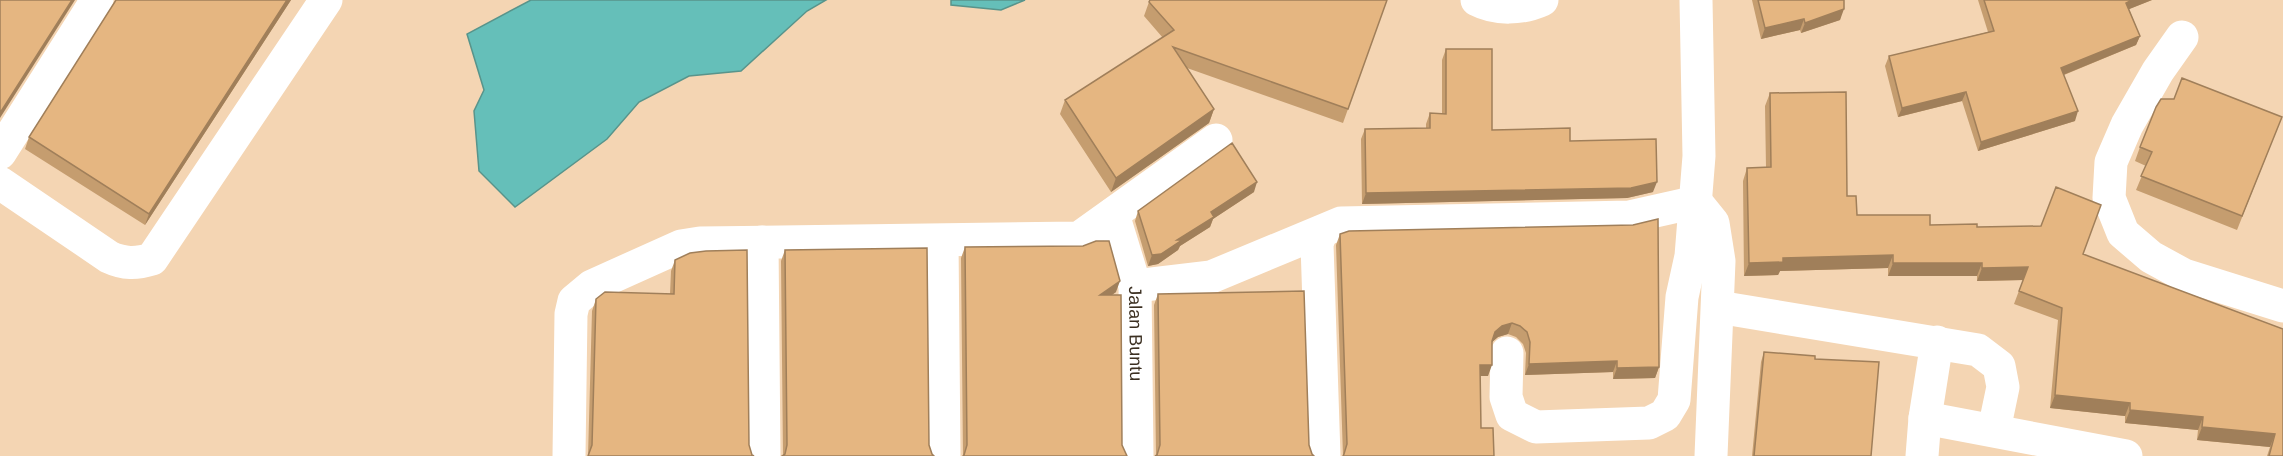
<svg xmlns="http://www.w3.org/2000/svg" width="2283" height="456" viewBox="0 0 2283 456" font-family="Arial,sans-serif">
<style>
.water{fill:#65bfb9;stroke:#58948b;stroke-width:1.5}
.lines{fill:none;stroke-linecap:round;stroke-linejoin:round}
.minor{stroke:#fff;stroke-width:33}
.wall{fill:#c59d6f}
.shaded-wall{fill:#a07f5a}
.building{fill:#e5b681;stroke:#a07f5a;stroke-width:1.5}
.labels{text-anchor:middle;stroke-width:6;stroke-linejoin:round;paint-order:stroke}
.street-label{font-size:18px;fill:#3b2f21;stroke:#fefbf8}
</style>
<rect width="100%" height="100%" fill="#f4d5b3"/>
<path class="water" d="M531,0h295l-19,11 -66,60 -52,5 -50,26 -32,37 -92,68 -36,-36 -5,-60 10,-21 -17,-56z
M951,0h74l-24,10 -50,-5z"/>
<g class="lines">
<g class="minor">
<path d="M1477,0c19,10 45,9 65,0"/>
<path d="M2182,37l-24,34 -31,54 -16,37 -2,36 14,35 28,24 33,18 99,31"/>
<path d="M0,153l97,-153"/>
<path d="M0,183l109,74c15,7 27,7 43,2l174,-259"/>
<path d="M1696,202l17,21 6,38 -8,195"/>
<path id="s1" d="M1113,214l22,72 2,170"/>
<path d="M1321,232l-4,12 7,212"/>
<path d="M942,241l2,215"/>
<path d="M762,242l2,214"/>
<path d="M1135,286l76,-9 130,-54 288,-6 67,-15"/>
<path d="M1718,307l260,43 21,16 4,21 -9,43"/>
<path d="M1507,353l-1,44 6,18 24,12 113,-4 16,-8 9,-15 8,-103 9,-41 8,-100 -3,-156"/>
<path d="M1925,418l201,38"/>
<path d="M569,456l2,-142 3,-13 18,-15 89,-40 19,-3 379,-5 137,-98"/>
<path d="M1922,456l3,-38 12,-76"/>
</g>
</g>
<path class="wall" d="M116,0h175l-146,225 -120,-76 4,-12z
M1387,0l-44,123 -156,-55 27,41 -5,14 -98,69 -51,-78 5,-14 98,-62 -19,-22 5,-14z
M1752,0h92l-4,20 -39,13 -1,-3 -39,9z
M1978,0h174l-23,9 11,27 -4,9 -72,30 11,46 -97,30 -16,-50 -64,16 -13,-51 4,-10 99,-24z
M1446,49l46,81 78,11 83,51 -26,6 -265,6 -1,-65 4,-10 61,-1v-4l4,-11 12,1v-54z
M1770,93l77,103 10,19 73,10 47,2 106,27 200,75v127h-16l3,-9 -73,-7 1,-10 -73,-7v-7l-75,-8 8,-88 -44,-16 9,-24 -46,1v-5h-89v-8l-108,3 -2,4 -34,1 -1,-95 4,-13h19l-1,-62z
M2282,117l-45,113 -101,-40 10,-24 -11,-5 5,-14z
M1254,192l-41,27 -3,8 -30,19 -2,4 -20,14 -10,2 -13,-45 3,-10z
M1340,234l319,133 -4,11 -42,1v-7l-88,3 1,-22 -3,-9 -7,-7 -8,-3 -10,3 -6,5 -4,34h-8l1,52 -138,28 -7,-211z
M965,247l151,45 -4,3 10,150 3,10 -162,1 -2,-198z
M785,250l144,195 3,9 -149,2 -2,-195z
M706,251l-118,205 4,-145 4,-12 74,-5 1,-23 4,-11z
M1158,294l151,151 3,9 -156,2 -2,-151z
M1764,352l51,7 56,97h-119l9,-94z"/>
<path class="shaded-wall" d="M72,0h3l-75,118v-5z
M287,0h4l-146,225 4,-11z
M2132,0h20l-30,12 4,-9z
M1844,9l-4,11 -39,13 4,-10z
M1804,19l-4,11 -39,9 4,-11z
M2140,36l-4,9 -78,32 3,-9z
M1966,92l-4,9 -64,16 4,-9z
M1214,109l-5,14 -98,69 5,-14z
M2078,111l-3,10 -97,30 3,-9z
M1257,182l-3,10 -41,27 -3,8 -30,19 -2,4 -20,14 -10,2 4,-11 25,-15 34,-28z
M1657,182l-4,10 -26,6 -265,6 4,-11z
M1893,255l-5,13 -108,3 -2,4 -34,1 5,-13 34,-5z
M1893,263h89l-5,13h-89z
M2028,267l-5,13 -46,1 5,-13z
M1120,281l-4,11 -20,14 4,-11z
M1512,323l-4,11 -10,3 -7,6 4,-11 7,-6z
M1617,361l-4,11 -88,3 4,-11z
M1480,365h12l-4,11h-12z
M1659,367l-4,11 -42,1 4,-11z
M2055,395l75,8 -5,13 -75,-8z
M2130,410l73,7 -5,13 -73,-7z
M2202,427l73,7 -5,13 -73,-7z"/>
<path class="building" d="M0,0h72l-72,113z
M116,0h171l-138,214 -120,-77z
M1150,0h237l-39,109 -175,-62 41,62 -98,69 -51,-78 109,-70 -25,-28z
M1758,0h86v9l-39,14 -1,-4 -39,9z
M1984,0h148l-6,3 14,33 -79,32 17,43 -97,31 -15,-50 -64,16 -13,-52 105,-25z
M1446,49h46v81l78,-2v13l86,-2 1,43 -26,6 -265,5 -1,-64 65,-1v-15l16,1z
M2182,78l100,39 -40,99 -101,-40 11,-24 -12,-5 16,-40 5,-8h13z
M1846,92l1,104h9l1,19h73v10l47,-1v3l64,-1 15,-39 45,18 -18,49 200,75v127h-14l6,-22 -73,-7 1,-10 -73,-7v-7l-75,-8 7,-87 -43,-17 9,-24 -46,1v-5h-89v-8l-110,3v4l-34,1 -2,-95 24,-1 -1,-74z
M1232,143l25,39 -46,30 3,5 -37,23h5l-21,14 -9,1 -14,-44z
M1658,219l1,148 -42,1v-7l-88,3 1,-22 -3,-10 -7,-6 -8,-3 -10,3 -7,6 -3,9v24h-12l1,63h12l1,28h-151l1,-2 3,-10 -7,-210 9,-3 284,-6z
M1096,241h13l11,40 -20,14h21l1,150 5,11h-164l1,-1 3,-10 -2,-198 118,-1z
M927,248l2,197 3,9 2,2h-152l3,-2 2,-9 -2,-195z
M747,250l2,195 3,10 2,1h-166l4,-11 4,-146 9,-7 69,2 1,-34 15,-7 16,-2z
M1304,291l5,154 3,9 2,2h-159l2,-1 3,-10 -2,-151z
M1764,352l51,4v3l64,3 -8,94h-117z"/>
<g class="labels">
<g class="street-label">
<text dy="6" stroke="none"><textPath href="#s1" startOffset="123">Jalan Buntu</textPath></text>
</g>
</g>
</svg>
